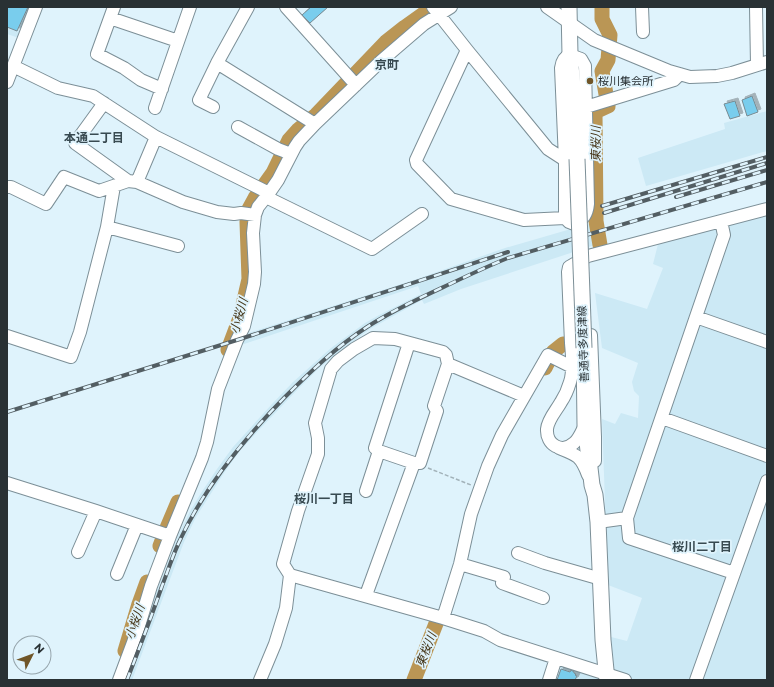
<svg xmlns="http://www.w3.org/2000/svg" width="774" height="687" viewBox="0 0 774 687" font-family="Montserrat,'Noto Sans JP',sans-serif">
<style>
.built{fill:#cce9f5}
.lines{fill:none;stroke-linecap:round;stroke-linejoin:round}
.river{stroke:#ba9655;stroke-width:15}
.building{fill:#79cded;stroke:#778a91;filter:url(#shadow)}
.minor-casing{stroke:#7c8f97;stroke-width:14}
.major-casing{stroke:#7c8f97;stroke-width:17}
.path{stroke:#a2b2b9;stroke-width:1.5;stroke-dasharray:4 2;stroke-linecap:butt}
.minor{stroke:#fff;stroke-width:12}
.major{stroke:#fff;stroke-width:15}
.rail-casing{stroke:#535e63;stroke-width:4}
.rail{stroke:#dff3fc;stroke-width:2.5;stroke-dasharray:8;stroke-linecap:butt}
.major-bridge-casing{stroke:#7c8f97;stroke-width:17;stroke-linecap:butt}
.major-bridge{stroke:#fff;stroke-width:15}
.poi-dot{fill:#705628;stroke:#dff3fc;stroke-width:1.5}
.labels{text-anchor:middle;stroke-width:3.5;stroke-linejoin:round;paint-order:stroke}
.poi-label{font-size:11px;fill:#293134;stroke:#dff3fc;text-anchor:start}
.street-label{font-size:11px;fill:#293134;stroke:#dff3fc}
.neighbourhood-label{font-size:12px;font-weight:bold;fill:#384a51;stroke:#dff3fc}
.water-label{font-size:12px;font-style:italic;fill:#463619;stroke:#dff3fc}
</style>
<defs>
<filter id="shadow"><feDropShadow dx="3" dy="-3" stdDeviation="0" flood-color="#0004"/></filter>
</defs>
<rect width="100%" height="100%" fill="#dff3fc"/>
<path class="built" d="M7,7h25l-12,30h-4l-9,-3z
M767,111v40l-121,35 -8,-28 87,-29 -1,-6z
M767,213v467h-133l-20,-6 -3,-37 16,4 15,-43 -34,-13 -6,-166 13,5 6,-11 17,5 1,-22 -5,-5 -2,-9 6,-19 -36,-15 -7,-55 52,16 16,-41 -10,-4 5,-20z
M595,222l3,22 -137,45 -37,15 -2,-4 -52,29 -34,25 -19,16 -18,18 -40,42 -20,22 -15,21 -28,44 -12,25 -52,138h-9l54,-142 12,-25 12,-20 16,-24 16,-22 39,-43 21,-22 38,-34 34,-25 16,-9 40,-20 -3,-8 -183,61 4,-11 178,-57 88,-31z
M562,663l38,13v4h-47z"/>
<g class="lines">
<path class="river" d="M600,245l-4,-24 -1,-109 13,-6 -6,-35 6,-11 2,-25 -8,-16v-12
M228,350l12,-32 9,-39 -2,-57 2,-13 6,-11 18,-25 16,-33 9,-10 18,-15 70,-73 19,-15 28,-20
M545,368l8,-16 10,-8
M160,546l7,-18 11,-26
M125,651l14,-47 8,-22
M414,680l23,-59"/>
</g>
<path class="building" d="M7,7h21l-11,24 -10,-4z
M311,7h17l-18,16 -8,-8z
M752,96l6,16 -11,4 -5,-16z
M735,101l5,15 -10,3 -6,-15z
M561,669l9,3 1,-2 3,2v1l2,1 -1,1 2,1 -2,4h-18z"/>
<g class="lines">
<g class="minor-casing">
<path id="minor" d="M114,7l-17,47 27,14 17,12 21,9
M286,7l70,78
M433,7l34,43 81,99 17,11
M547,7l47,33 75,31 21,6 27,-1 15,-3 35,-11
M642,7l1,25
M756,7l1,58
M110,18l68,23
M467,50l-51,110 1,4 34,35 73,21 41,-2
M570,55l11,4 4,7 3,138c-1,10 -4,15 -14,20l-5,-2 -4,-4v-58l-4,-92c1,-7 3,-11 9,-13z
M217,63l98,61
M13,66l45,22 35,8 63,41 113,56
M7,82l29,-75
M104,103l-29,40 53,38
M213,107l-14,-7 18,-37 31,-56
M586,107l88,-27 6,-6
M155,108l35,-101
M238,127l40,22 13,5
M137,182l46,20 34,10 17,2 7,-1 14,2
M7,187h4l35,17 18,-27 35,14 29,-10 9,1 19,-45
M266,197l106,52 50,-35
M107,227l71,19
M696,317l71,25
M591,335l4,102v24
M7,336l64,21 9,-25 27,-105 7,-41
M662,418l105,38
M585,425c-3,6 -6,14 -11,18 -12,11 -28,2 -27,-14 1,-10 9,-18 14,-27 4,-6 7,-13 9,-20 4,-12 2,-26 1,-39 -1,-24 -2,-47 -3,-71l1,-5 19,-11 179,-47
M559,448c18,7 22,8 29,27
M379,451l35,12
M7,483l89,28 74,25
M366,491l13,-40 -4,-3 34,-105
M627,518l2,20 105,35
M598,522l29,-4 97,-283 -3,-14
M78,552l18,-41
M518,553l27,10 56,16
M460,564l44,13 -2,6 41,15
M117,574l20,-49
M290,575l153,43 41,13 16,9 125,40
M366,595l48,-132h6l17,-52 -3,-5 14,-42
M443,618l17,-54 11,-50 17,-48 14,-31 46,-80 24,12
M119,680l19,-51 13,-43 19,-50 32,-78 5,-16 11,-53 19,-49 7,-14 10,-42 1,-12 -2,-39 2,-18 3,-8 11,-14 9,-13 17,-33 4,-6 16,-17 66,-63 43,-37 27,-17
M260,680l15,-36 11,-36 4,-33 -7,-11 15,-53 20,-57v-16l-3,-15 16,-54 7,-8 16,-12 19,-11 22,1 48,13 3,3 2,9 76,32
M549,680l7,-22
M696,680l71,-199"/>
</g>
<g class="major-casing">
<path id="major" d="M569,7l1,48 6,65 1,39
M584,348l1,77 7,60 3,10 3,27 5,118 4,40"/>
</g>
<path class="path" d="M428,468l43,17"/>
<use href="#minor" class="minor"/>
<use href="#major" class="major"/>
<g class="rail-casing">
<path id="rail" d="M676,197l91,-27
M602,206l165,-49
M604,213l163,-50
M7,412l230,-72 271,-88
M127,680c12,-31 24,-62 35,-94 6,-15 11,-32 19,-48 25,-53 62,-98 103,-140 26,-26 52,-51 83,-71 26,-17 55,-30 83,-43 19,-9 38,-18 58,-26l259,-76"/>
</g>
<use href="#rail" class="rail"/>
<g class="major-bridge-casing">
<path id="major-bridge" d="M577,159l7,189"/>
</g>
<use href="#major-bridge" class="major-bridge"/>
</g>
<circle class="poi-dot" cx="590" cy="81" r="4"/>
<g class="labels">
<g class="poi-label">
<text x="598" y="85">桜川集会所</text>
</g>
<g class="street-label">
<text transform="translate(583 344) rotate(-92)" y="4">善通寺多度津線</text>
</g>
<g class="neighbourhood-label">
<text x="387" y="69">京町</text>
<text x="94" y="142">本通二丁目</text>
<text x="324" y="503">桜川一丁目</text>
<text x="702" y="551">桜川二丁目</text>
</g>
<g class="water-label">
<text transform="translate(596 144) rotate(-90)" y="4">東桜川</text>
<text transform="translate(239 316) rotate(-74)" y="4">小桜川</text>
<text transform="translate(135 622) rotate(-71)" y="4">小桜川</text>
<text transform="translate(426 650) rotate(-69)" y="4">東桜川</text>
</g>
</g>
<rect width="774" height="687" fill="none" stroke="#293134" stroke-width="16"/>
<g transform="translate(32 655) rotate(48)"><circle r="19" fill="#dff3fc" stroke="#96a5ac"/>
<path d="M0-3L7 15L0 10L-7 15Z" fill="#705628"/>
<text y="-6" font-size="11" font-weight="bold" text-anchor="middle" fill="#293134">N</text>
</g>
</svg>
